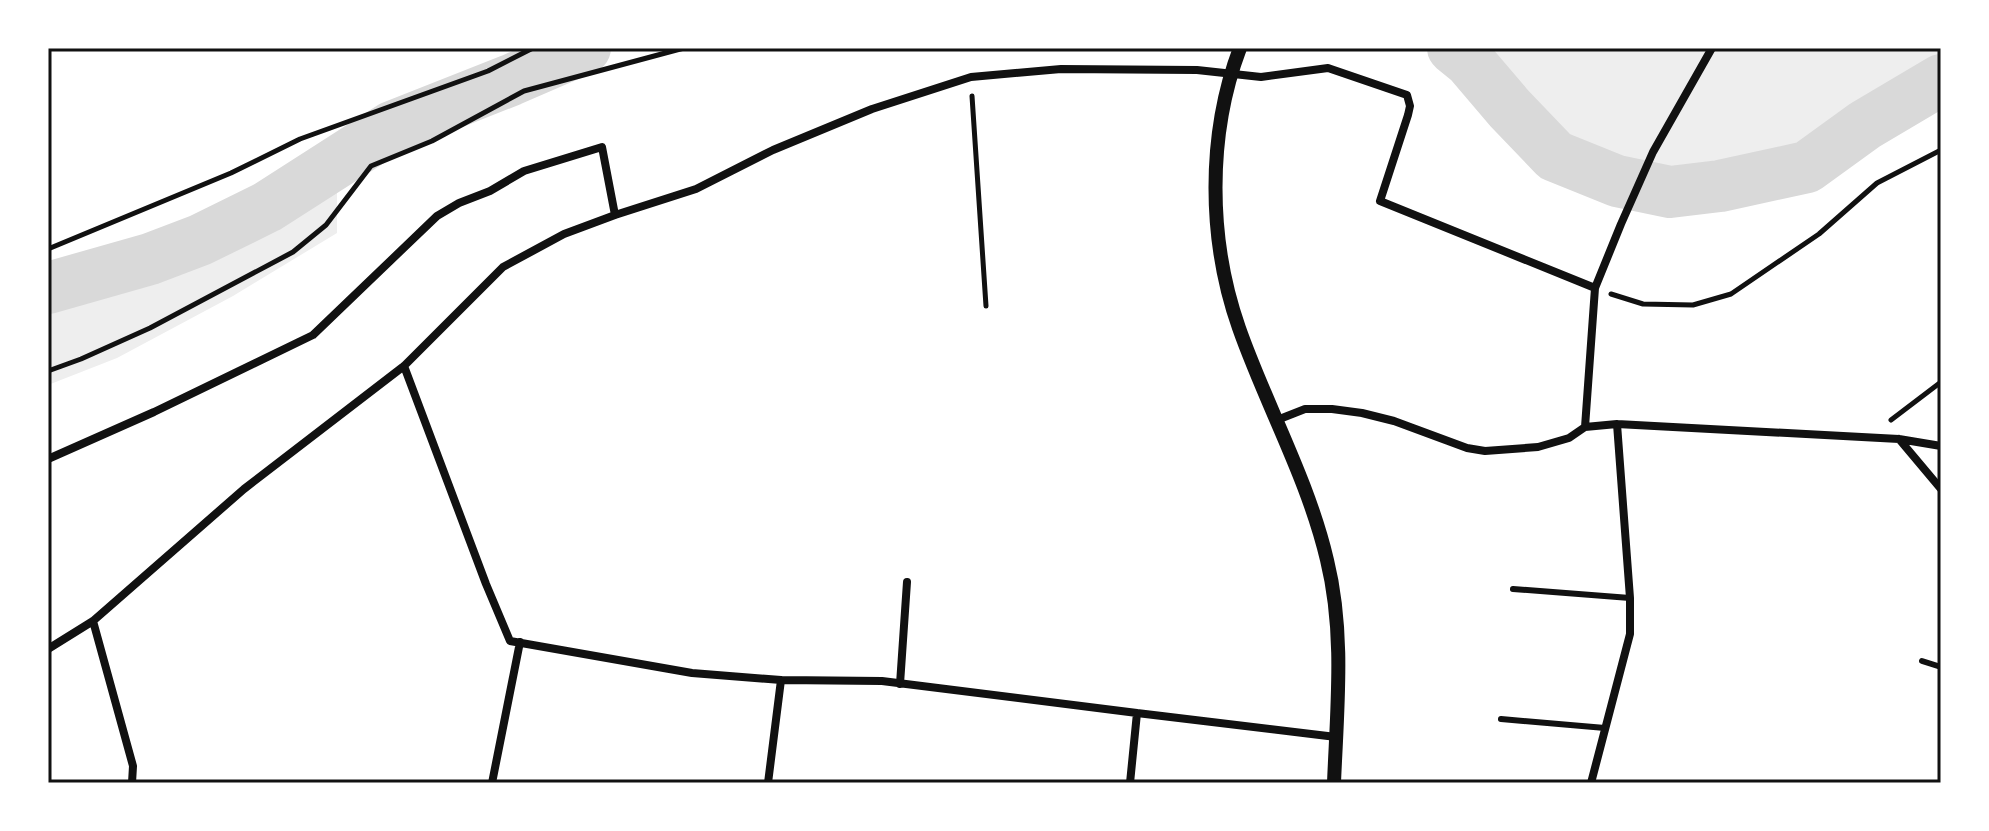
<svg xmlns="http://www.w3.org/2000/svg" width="1989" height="831" viewBox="0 0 1989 831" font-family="'PT Sans',sans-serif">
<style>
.green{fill:#eee}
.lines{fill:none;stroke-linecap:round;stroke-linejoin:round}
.river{stroke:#d9d9d9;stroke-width:52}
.path{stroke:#111;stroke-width:5}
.service{stroke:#111;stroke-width:6}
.minor{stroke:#111;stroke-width:8}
.tertiary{stroke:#111;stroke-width:14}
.neatline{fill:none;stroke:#111;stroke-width:3}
</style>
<rect width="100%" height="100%" fill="#fff"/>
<path class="green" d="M1461,48h480v41l-132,61 -127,30 -32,-12 -3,19 -30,-6 -62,-25 -46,-48 -40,-47z
M337,163v70l-104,63 -116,62 -69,27v-96l102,-30 117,-52z"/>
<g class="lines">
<path class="river" d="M1453,48l16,13 40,47 46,48 62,25 53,11 50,-6 87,-19 58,-42 76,-45
M48,288l102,-29 50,-19 67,-33 125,-80 119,-47 74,-32"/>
<path class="path" d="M972,96l14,210
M48,249l183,-76 69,-34 188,-68 45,-23
M1611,294l32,10 50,1 38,-11 88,-60 58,-51 64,-33
M48,371l33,-12 69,-31 143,-76 33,-27 45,-59 61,-25 92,-50 160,-43
M1891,420l50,-38"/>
<path class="service" d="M1513,589l117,9
M1922,661l19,6
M1501,719l104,9"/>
<path class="minor" d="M404,366l82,218 24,57 182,32 89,7
M1277,420l28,-11h27l30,4 32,8 73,27 18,3 53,-4 31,-9 16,-11 32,-3 282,15 42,7
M1585,427l10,-139 26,-64 32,-72 59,-104
M1899,439l42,50
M48,459l106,-47 159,-77 124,-119 22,-13 31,-12 34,-20 78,-24 13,68
M93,621l40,145 -1,17
M48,649l45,-28 151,-132 160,-123 99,-99 61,-33 51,-19 81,-26 77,-39 99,-41 99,-32 90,-8 136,1 64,7 67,-9 79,27 3,11 -2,9 -28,86 215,87
M900,684l7,-102
M492,783l28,-141
M768,783l13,-103 101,1 255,32
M1130,783l7,-70 199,24
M1591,783l39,-149v-36l-13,-174"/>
<path class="tertiary" d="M1240,48c-33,87 -32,192 -1,280 27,77 69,151 88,232 18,73 10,148 7,223"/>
</g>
<rect width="1989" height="831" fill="none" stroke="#ffffff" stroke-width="100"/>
<rect x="50" y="50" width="1889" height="731" class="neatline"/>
</svg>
